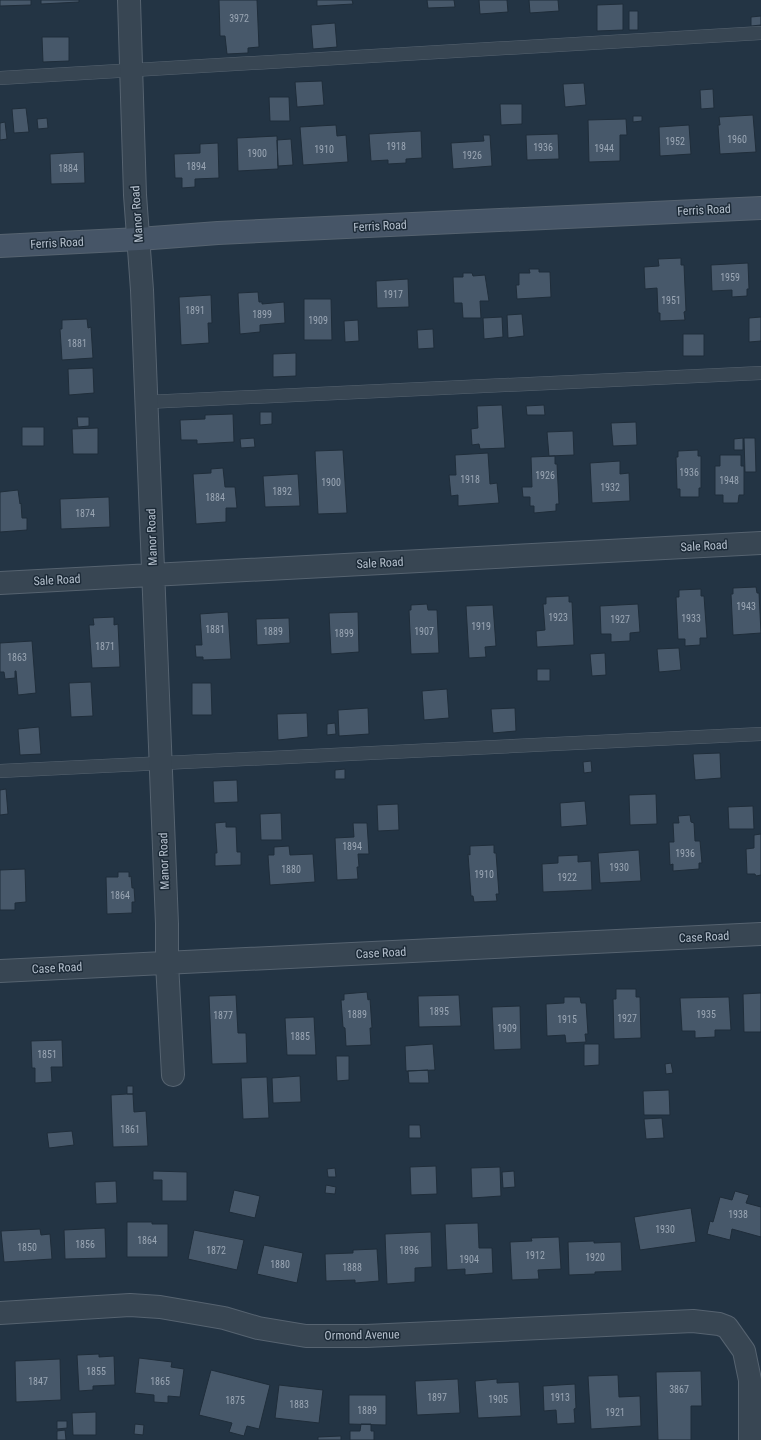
<svg xmlns="http://www.w3.org/2000/svg" width="761" height="1440" viewBox="0 0 761 1440" font-family="'Roboto Condensed',sans-serif">
<style>
.building{fill:#47586a;stroke:#1f2d3a}
.lines{fill:none;stroke-linecap:round;stroke-linejoin:round}
.service-casing{stroke:#566370;stroke-width:14}
.minor-casing{stroke:#566370;stroke-width:24}
.secondary-casing{stroke:#566370;stroke-width:24}
.service{stroke:#384653;stroke-width:13}
.minor{stroke:#384653;stroke-width:22}
.secondary{stroke:#465567;stroke-width:22}
.labels{text-anchor:middle;stroke-width:3;stroke-linejoin:round;paint-order:stroke}
.number-label{font-size:10px;fill:#9aa6b4}
.street-label{font-size:12px;fill:#b5c0cd;stroke:#1d2b38}
</style>
<rect width="100%" height="100%" fill="#233444"/>
<path class="building" d="M0,0h31v5l-31,1z
M41,0h38v2l-38,2z
M219,0h38l2,47 -11,1v5l-21,1 -2,-18h-5z
M317,0h35l1,4 -36,2z
M427,0h27l1,7 -27,1z
M479,0h28l1,12 -28,2z
M529,0h29l1,11 -29,2z
M623,4v26l-26,1v-26z
M629,11h9v19h-9z
M761,16v9l-10,1v-9z
M335,23l2,24 -24,2 -2,-24z
M42,37h27v24l-26,1z
M322,81l2,24 -27,2 -2,-25z
M584,83l2,22 -21,2 -2,-23z
M713,89l1,19 -13,1 -1,-19z
M269,97h20l1,24h-20z
M500,104h22v20l-21,1z
M26,108l3,24 -15,1 -2,-24z
M753,115l3,37 -36,2 -2,-29h2l-1,-8z
M633,116h9v5l-9,1z
M47,118l1,10 -10,1 -1,-10z
M626,119l1,16h-7v26l-31,1 -1,-42z
M5,122l2,17 -7,1v-17z
M336,125l1,11 9,-1 2,27 -45,3 -3,-38z
M689,125l2,29 -31,2 -1,-29z
M421,131l1,27 -16,1v4l-18,1v-4l-17,1 -2,-27z
M558,134l1,25 -32,1 -1,-25z
M483,135h7l2,31 -39,3 -2,-26 33,-2z
M277,136l1,33 -40,2 -1,-33z
M291,139l2,26 -15,1 -1,-26z
M218,143l1,35 -24,1v8l-13,1v-10h-7l-1,-24 26,-1v-9z
M84,152l1,31 -34,1 -1,-30z
M681,258v7h3l2,46 -2,1 1,8 -25,1v-8h-2l-1,-25 -12,1 -1,-22 15,-1 -1,-7z
M748,263l1,26h-2v7l-15,1v-7l-20,1 -1,-26z
M529,269h10v3h11l1,25 -34,2 -1,-14h3v-12h11z
M463,273h9l1,3 12,-1 4,26h-9l1,17h-18l-1,-15h-8l-1,-26h10z
M408,279l1,28 -32,1 -1,-27z
M258,292l1,10h3v2l22,-2 1,21 -25,2v7l-20,2 -2,-41z
M211,295l1,28h-4l1,20 -28,2 -2,-48z
M304,299h27l1,41h-28z
M522,314l2,22 -16,2 -1,-23z
M502,317l1,20 -19,2 -1,-21z
M761,317v24l-12,1v-24z
M87,319l1,9 3,-1 2,31 -31,2 -2,-31h2v-9z
M358,320l1,21 -14,1 -1,-21z
M433,329l1,19 -16,1 -1,-19z
M683,334h21v22h-21z
M296,353v23l-23,1v-23z
M93,368l1,25 -25,2 -1,-26z
M502,405l3,43 -25,1 -1,-5 -7,1 -1,-16 7,-1 -1,-22z
M544,405l1,10h-18l-1,-9z
M260,412h12v12l-12,1z
M233,414l1,28 -37,2v-4h-16l-1,-20 25,-1v-4z
M77,417h12v9l-11,1z
M636,422l1,23 -24,1 -2,-23z
M22,427h22v19h-22z
M98,428v26h-25l-1,-25z
M573,431l1,24 -25,1 -2,-24z
M254,438l1,9 -14,1 -1,-9z
M743,438v12h-9v-11z
M744,438h11l1,34h-11z
M343,450l4,63 -29,1 -3,-63z
M698,450v6h3v32h-2v9h-19v-8h-3l-1,-32h2v-6z
M488,453l2,31 7,-1 2,20 -41,3v-11l-7,1 -2,-21h7l-1,-20z
M720,455h21v11h3v29h-5l-1,8h-15v-8h-8v-29h5z
M555,456v8h2l2,40h-3v7l-22,2v-7h-4v-9h-7l-1,-10h10l-1,-30z
M620,461v13l9,-1 1,28 -38,2 -2,-40z
M223,468l2,19h10l2,21h-11v14l-30,2 -3,-50 18,-1v-4z
M298,474l2,32 -35,1 -2,-31z
M18,490l2,14 1,-1 1,15h5v12l-27,2v-40z
M109,497l1,30 -49,2 -1,-30z
M756,587l1,6h2l2,40 -28,2 -2,-41h2v-6z
M701,589v7h3l3,42h-7v7l-15,1v-7h-7l-2,-42h3v-7z
M569,596v6h3l2,43 -37,2 -1,-16 9,-1 -2,-26h3v-7z
M427,604l1,6h9l2,43 -28,1 -2,-44h2v-5z
M638,604l2,28 -10,1v8l-19,1v-8h-10l-1,-28z
M493,605l3,41 -11,1 1,10 -17,1 -3,-52z
M228,612l3,47 -28,1v-3h-7l-1,-12h7l-2,-31z
M358,612l1,40 -28,2 -2,-41z
M114,617v8l4,-1 2,43 -28,1 -3,-43h5l-1,-7z
M289,618l1,25 -33,2 -1,-26z
M32,641l4,52 -18,2 -2,-24h-1v7l-10,1 -1,-7h-4v-29z
M679,648l2,22 -22,2 -2,-23z
M605,653l1,22 -14,1 -2,-22z
M537,669h13v12h-13z
M91,682l2,34 -22,1 -2,-34z
M192,683h19l1,32h-20z
M447,689l2,29 -25,2 -2,-29z
M368,708l1,26 -30,2 -1,-26z
M515,708l1,23 -23,2 -2,-24z
M307,713l1,24 -30,3 -1,-26z
M335,723l1,11 -9,1v-11z
M39,727l2,27 -21,1 -2,-26z
M720,753l1,25 -26,2 -2,-26z
M591,761l1,11 -8,1 -1,-11z
M345,769v10h-10v-9z
M237,780l1,22 -24,1 -1,-22z
M6,789l2,25 -8,1v-25z
M656,794l1,30 -27,1 -1,-30z
M585,801l2,24 -26,2 -1,-24z
M398,804l1,26 -21,1 -1,-26z
M753,806l1,23h-25l-1,-22z
M281,813l1,27h-21l-1,-26z
M690,815l1,7 3,1 1,18h5l2,22h-3v6l-26,2v-7l-3,1 -1,-23h5l-1,-19h6l-1,-7z
M226,822v5h10l1,25h4v13l-26,1v-13h2l-2,-30z
M353,823h14l2,31h-11l1,13h-2l1,12 -21,1 -2,-42 19,-1z
M761,834v41l-5,1 -1,-2h-8l-1,-25 8,-1v-13z
M494,845v8h2l3,41h-3l1,7 -23,1 -1,-6h-2l-3,-42 2,1v-9z
M289,846l1,9 23,-1 2,28 -45,3 -2,-30h6v-8z
M639,850l2,31 -41,2 -2,-30z
M578,855v7l13,-1 1,29 -49,2 -1,-28 16,-1v-7z
M25,869l1,33 -11,1v7h-15v-40z
M118,872h11v5l2,-1 1,12h2l1,14h-3v11l-25,1 -1,-37h12z
M616,989h20v8h4l1,41 -27,1 -1,-40h3z
M367,992l1,8 2,-1 2,29h-2l1,17 -25,1 -1,-18 -2,-1 -2,-27h3v-6z
M761,993v39h-17l-1,-38z
M236,995l2,38h8l1,30 -35,1 -3,-68z
M459,995l2,31 -42,1 -1,-31z
M564,997h16l1,6h5l2,31h-3l1,8 -20,1 -1,-8 -18,1 -1,-32 18,-1z
M729,997l2,33h-16v7l-20,1v-7h-13l-2,-33z
M520,1006l1,43 -27,1 -2,-43z
M314,1017l2,38h-29l-2,-37z
M62,1040l1,27h-12l1,15 -17,1v-15h-3l-1,-27z
M433,1044l2,26 -29,1 -1,-25z
M584,1044h15v21l-15,1z
M336,1056h13v24l-12,1z
M671,1063l2,10 -7,1 -1,-10z
M428,1070l1,13h-20l-1,-12z
M300,1076l1,26 -28,1 -1,-25z
M267,1077l2,41 -26,1 -2,-41z
M127,1086h6v8h-6z
M669,1090l1,25h-26l-1,-24z
M127,1094h6l1,18 12,-1 2,35 -35,1 -2,-52z
M662,1118l2,20 -18,1 -2,-20z
M409,1125h11l1,13h-12z
M72,1131l2,14 -25,3 -2,-15z
M436,1166l1,28 -26,1 -1,-28z
M500,1167l1,29 -29,2 -1,-30z
M335,1168l1,9h-8l-1,-8z
M153,1171l34,1v29h-25v-21h-9z
M514,1171l1,16 -12,1 -1,-16z
M116,1181l1,22 -21,1 -1,-22z
M326,1185l10,2 -1,7 -10,-1z
M234,1190l26,6 -5,22 -26,-6z
M735,1191l14,4 -3,8 15,4v30l-29,-8 -2,11 -23,-6 3,-13 3,1 7,-25 12,3z
M691,1208l5,34 -56,8 -6,-33z
M127,1222h25v2h16v33h-41z
M478,1223l1,25h13l1,25 -28,2v-6l-18,1 -2,-46z
M105,1228l1,30 -41,1 -1,-29z
M40,1229l1,6 9,-1 2,25 -48,3 -3,-31z
M194,1230l50,10 -7,30 -49,-11z
M431,1232l1,35 -17,1v14l-28,2 -2,-50z
M559,1237l2,32 -23,1 1,9 -27,1 -2,-38 22,-1 -1,-3z
M594,1241v2l27,-1 1,29 -27,1v2l-26,1 -1,-33z
M264,1245l39,8 -6,30 -40,-9z
M377,1249l2,32 -24,2v-3l-29,1 -1,-27 28,-1v-3z
M99,1354v3l15,-1 1,29 -22,1v4l-14,1 -2,-36z
M139,1358l33,4 -1,5 13,2 -4,28 -12,-1v7l-14,-1v-7l-19,-2z
M60,1359l1,41 -45,2 -1,-41z
M211,1370l59,15 -11,44 -12,-3 -3,10 -15,-4 3,-9 -33,-8z
M701,1371l1,35h-11v34h-33l-2,-68z
M618,1375l1,22 21,-1 1,30 -50,3 -3,-53z
M458,1379l2,34 -43,2 -2,-34z
M497,1379v4l22,-1 2,34 -43,2 -3,-37z
M575,1384l1,24 -2,1 1,14 -18,1 -1,-14 -12,1 -1,-25z
M279,1385l44,5 -4,33 -44,-5z
M349,1395h37v30l-37,-1z
M96,1412v23h-23l-1,-22z
M57,1421h10v7l-10,1z
M135,1424l9,1 -1,10 -9,-1z
M361,1424h10v7h3v9h-24v-9h10z
M65,1430l1,10h-9v-9z
M341,1436v4h-23v-3z"/>
<g class="lines">
<g class="service-casing">
<path id="service" d="M0,78l761,-45
M147,402l614,-29
M0,771l761,-37"/>
</g>
<g class="minor-casing">
<path id="minor" d="M129,0l6,195 7,95 25,634v39l6,112
M0,583l761,-40
M0,971l761,-37
M0,1313l130,-8 30,2 64,11 34,10 48,8h60l327,-15 26,3 8,3 17,24 6,29v60"/>
</g>
<g class="secondary-casing">
<path id="secondary" d="M0,246l139,-7 79,-6 543,-25"/>
</g>
<use href="#service" class="service"/>
<use href="#minor" class="minor"/>
<use href="#secondary" class="secondary"/>
</g>
<g class="labels">
<g class="number-label">
<text x="239" y="22">3972</text>
<text x="737" y="143">1960</text>
<text x="675" y="145">1952</text>
<text x="396" y="150">1918</text>
<text x="543" y="151">1936</text>
<text x="604" y="152">1944</text>
<text x="324" y="153">1910</text>
<text x="257" y="157">1900</text>
<text x="472" y="159">1926</text>
<text x="196" y="170">1894</text>
<text x="68" y="172">1884</text>
<text x="730" y="281">1959</text>
<text x="393" y="298">1917</text>
<text x="671" y="304">1951</text>
<text x="195" y="314">1891</text>
<text x="262" y="318">1899</text>
<text x="318" y="324">1909</text>
<text x="77" y="347">1881</text>
<text x="689" y="476">1936</text>
<text x="545" y="479">1926</text>
<text x="470" y="483">1918</text>
<text x="729" y="484">1948</text>
<text x="331" y="486">1900</text>
<text x="610" y="491">1932</text>
<text x="282" y="495">1892</text>
<text x="215" y="501">1884</text>
<text x="85" y="517">1874</text>
<text x="746" y="610">1943</text>
<text x="558" y="621">1923</text>
<text x="691" y="622">1933</text>
<text x="620" y="623">1927</text>
<text x="481" y="630">1919</text>
<text x="215" y="633">1881</text>
<text x="273" y="635">1889</text>
<text x="424" y="635">1907</text>
<text x="344" y="637">1899</text>
<text x="105" y="650">1871</text>
<text x="17" y="661">1863</text>
<text x="352" y="850">1894</text>
<text x="685" y="857">1936</text>
<text x="619" y="871">1930</text>
<text x="291" y="873">1880</text>
<text x="484" y="878">1910</text>
<text x="567" y="881">1922</text>
<text x="120" y="899">1864</text>
<text x="439" y="1015">1895</text>
<text x="357" y="1018">1889</text>
<text x="706" y="1018">1935</text>
<text x="223" y="1019">1877</text>
<text x="627" y="1022">1927</text>
<text x="567" y="1023">1915</text>
<text x="507" y="1032">1909</text>
<text x="300" y="1040">1885</text>
<text x="47" y="1058">1851</text>
<text x="130" y="1133">1861</text>
<text x="738" y="1218">1938</text>
<text x="665" y="1233">1930</text>
<text x="147" y="1244">1864</text>
<text x="85" y="1248">1856</text>
<text x="27" y="1251">1850</text>
<text x="216" y="1254">1872</text>
<text x="409" y="1254">1896</text>
<text x="535" y="1259">1912</text>
<text x="595" y="1261">1920</text>
<text x="469" y="1263">1904</text>
<text x="280" y="1268">1880</text>
<text x="352" y="1271">1888</text>
<text x="96" y="1375">1855</text>
<text x="38" y="1385">1847</text>
<text x="160" y="1385">1865</text>
<text x="679" y="1393">3867</text>
<text x="437" y="1401">1897</text>
<text x="560" y="1401">1913</text>
<text x="498" y="1403">1905</text>
<text x="235" y="1404">1875</text>
<text x="299" y="1408">1883</text>
<text x="367" y="1414">1889</text>
<text x="615" y="1416">1921</text>
</g>
<g class="street-label">
<text transform="translate(704 210) rotate(-3)" y="4">Ferris Road</text>
<text transform="translate(137 214) rotate(-94)" y="4">Manor Road</text>
<text transform="translate(380 226) rotate(-3)" y="4">Ferris Road</text>
<text transform="translate(57 243) rotate(-3)" y="4">Ferris Road</text>
<text transform="translate(152 537) rotate(-92)" y="4">Manor Road</text>
<text transform="translate(704 546) rotate(-3)" y="4">Sale Road</text>
<text transform="translate(380 563) rotate(-3)" y="4">Sale Road</text>
<text transform="translate(57 580) rotate(-3)" y="4">Sale Road</text>
<text transform="translate(164 861) rotate(-92)" y="4">Manor Road</text>
<text transform="translate(704 937) rotate(-3)" y="4">Case Road</text>
<text transform="translate(381 953) rotate(-3)" y="4">Case Road</text>
<text transform="translate(57 968) rotate(-3)" y="4">Case Road</text>
<text transform="translate(362 1335) rotate(-1)" y="4">Ormond Avenue</text>
</g>
</g>
</svg>
